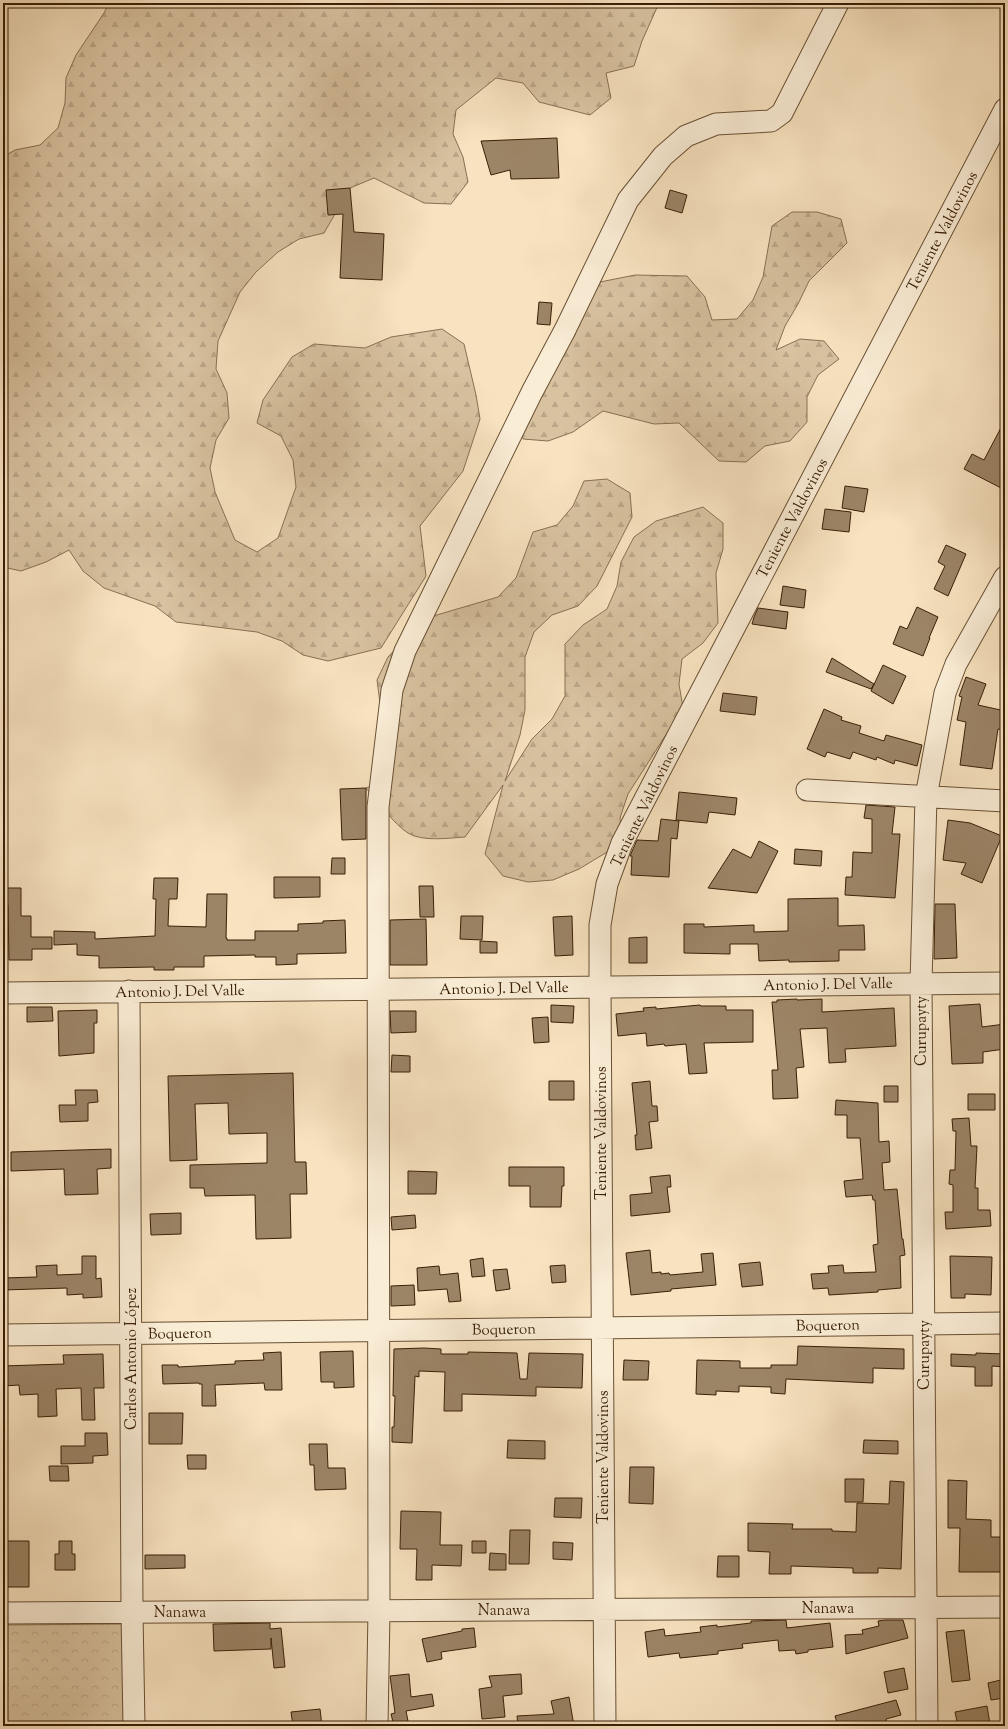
<svg xmlns="http://www.w3.org/2000/svg" width="1008" height="1729" viewBox="0 0 1008 1729" font-family="'Sorts Mill Goudy',serif">
<style>
.forest{fill:url(#forest-firs);stroke:#887053}
.park{fill:url(#park-crowns);stroke:#887053}
.building{fill:#9c8567;stroke:#391f06}
.lines{fill:none;stroke-linecap:round;stroke-linejoin:round}
.minor-casing{stroke:#695034;stroke-width:23}
.minor{stroke:#faedd6;stroke-width:21}
.labels{text-anchor:middle;stroke-width:4;stroke-linejoin:round;paint-order:stroke}
.street-label{font-size:15px;fill:#391f06;stroke:#faedd6}
</style>
<defs>
<pattern id="forest-firs" width="22" height="20" patternUnits="userSpaceOnUse"><rect width="22" height="20" fill="#d8c2a0"/><path d="M5 1l3.5 6h-7zM16 11l3.5 6h-7z" fill="#baa688"/></pattern>
<pattern id="park-crowns" width="20" height="18" patternUnits="userSpaceOnUse"><rect width="20" height="18" fill="#d8c2a0"/><path d="M2 6a3 3 0 1 1 6 0M12 15a3 3 0 1 1 6 0" fill="none" stroke="#baa688"/></pattern>
</defs>
<rect width="100%" height="100%" fill="#f8e3c0"/>
<filter id="stains"><feTurbulence type="fractalNoise" baseFrequency=".005" numOctaves="4"/><feColorMatrix values="0 0 0 0 .2 0 0 0 0 .09 0 0 0 0 .02 0 0 0 .5 -.17"/></filter>
<radialGradient id="worn" r=".72"><stop offset=".6" stop-color="#630" stop-opacity="0"/><stop offset="1" stop-color="#630" stop-opacity=".3"/></radialGradient>
<path class="forest" d="M109,3h550l-17,38 -8,25 -28,7 5,25 -21,17 -51,-13 -16,-19 -27,-5 -40,32 -3,24 10,23 5,25 -17,22 -27,-1 -50,-25 -24,10 -26,45 -25,6 -21,13 -22,20 -16,20 -22,49 -2,28 11,24 2,25 -13,22 -6,28 5,24 20,48 22,12 21,-14 18,-51 -3,-27 -12,-24 -24,-13 6,-23 29,-43 22,-13 51,4 26,-11 51,-8 22,15 12,51 4,24 -17,52 -43,55 6,50 -45,72 -53,13 -25,-6 -21,-14 -25,-9 -81,-10 -21,-16 -51,-18 -21,-17 -14,-21 -23,12 -25,9 -18,-4v-410l12,-7 25,-5 18,-17 7,-25 1,-25 10,-23 28,-42z
M792,212h25l24,7 6,24 -38,38 -11,23 -13,22 -9,24 24,-11 24,2 15,18 -21,16 -11,22v25l-17,19 -25,5 -19,16 -27,-1 -40,-38 -25,1 -51,-13 -30,21 -25,9 -25,-2 -5,-25 57,-79 3,-25 7,-25 50,-10 52,1 18,21 7,23 25,-1 16,-19 10,-23 9,-51z
M607,479l23,14 2,24 -35,69 -19,20 -26,9 -18,17 -9,25v53l-5,25 -15,46 27,-42 20,-20 13,-23v-52l18,-19 24,-16 10,-23 4,-24 13,-25 22,-16 47,-14 20,16v26l-7,24 2,50 -15,20 -21,16 -3,25 4,24 -55,86 -8,24 2,25 -43,26 -26,11 -25,2 -25,-6 -18,-22 18,-69 -38,52c-16,1 -43,5 -57,-4 -13,-8 -32,-33 -42,-45l10,-4 8,-50 -7,-54 11,-23 35,-38 75,-22 18,-19 17,-46 24,-7 16,-19 11,-25z"/>
<path class="park" d="M123,1624l2,102h-122v-101z"/>
<path class="building" d="M557,138l2,40 -48,1 -1,-9 -19,5 -10,-34z
M350,188l4,44 30,2 -2,46 -42,-2 3,-64 -15,1 -2,-25z
M670,190l17,5 -5,18 -17,-5z
M539,302l13,1 -2,22 -13,-1z
M1005,420v70l-41,-21 8,-15 12,6z
M845,486l23,3 -4,23 -22,-4z
M825,509l26,3 -2,20 -27,-3z
M946,545l20,9 -18,42 -14,-7 11,-23 -7,-4z
M783,586l23,4 -2,18 -24,-3z
M917,607l21,10 -9,21h1l-7,18 -30,-12 7,-18 7,3z
M758,608l30,4 -2,17 -34,-5 2,-7z
M832,658l42,26 -3,5 -45,-17z
M883,665l23,11 -13,28 -22,-13z
M966,677l20,7 -8,21 27,6v19l-7,-1 -6,40 -32,-4 6,-43 -9,-2 5,-23 -3,-1z
M723,693l34,4 -2,18 -35,-4z
M824,709l18,8 -1,3 20,6 -2,7 25,8 2,-6 36,10 -5,21 -22,-6 -1,4 -17,-7 -1,3 -23,-8 -3,7 -23,-7 -2,5 -18,-8z
M366,788v51l-24,1 -2,-51z
M679,792l58,6 -2,17 -26,-3 -2,11 -31,-3z
M866,805l29,2 -3,27h8l-5,64 -50,-3 1,-18h6l1,-25 19,1v-34l-8,-1z
M661,819l18,2 -2,18 -6,-1 -2,39 -38,-2 1,-19h-2l7,-16 21,1z
M948,820l22,3 32,13 -20,47 -21,-9 5,-11 -23,-3z
M759,841l19,10 -21,42 -49,-5 25,-39 18,9z
M795,849l27,2 -1,15 -27,-2z
M332,858h13v16h-14z
M274,877h46v20l-46,1z
M154,878h24l-1,21h-8l-1,27 38,1 1,-33h20l-1,44h1v2h28v-9h43v-7l25,-1v-2l22,-1 1,33 -49,1v10l-21,1v-8h-21v-2l-51,1v11h-30v3h-20v-3l-55,1v-12l-22,-1v-11l-23,1v-14l41,1v7l60,-3 1,-37h-3z
M419,886h14l1,31h-14z
M5,888h16v28h10v21h21v12h-20v11h-23l-1,-55h-2z
M838,898v28l26,-1 1,25h-26v11l-50,1v-2l-30,1 -1,-17h-28v10l-46,-1v-29h20v3l50,-2v7l34,-1v-32z
M935,904h20l2,54 -23,1z
M461,916h22l-1,24 -22,-1z
M572,916l1,39 -18,1 -2,-39z
M426,919l1,46h-37v-45z
M647,937v26h-18v-25z
M480,941l17,1v11h-17z
M797,999v1l25,-1v13l72,-4 2,38 -51,3 1,13 -17,1 -2,-35 -27,1 4,38 -8,1 2,30 -25,1 -1,-29h6l-6,-68h5v-2z
M980,1004l2,23 23,-3v25l-22,3v11l-31,1 -3,-58z
M551,1005l23,1 -1,17 -22,-1z
M700,1005l1,1h25v4h27v32l-49,1 3,30 -18,1 -3,-30 -21,2 -1,-2 -17,2 -1,-13 -28,3 -2,-22 28,-3 -1,-3 13,-1v2z
M27,1007h25l1,14 -26,1z
M97,1010v13h-3v30l-35,3 -1,-45z
M390,1011h26v21l-25,1z
M548,1017l1,25 -15,1 -2,-25z
M392,1055l18,1v16h-19z
M293,1073l2,89h11l1,32h-17l1,44 -35,1 -1,-44 -50,1 -1,-8h-14v-23l77,-2v-30l-38,1 -1,-31 -33,1 2,56 -27,1 -2,-85z
M549,1081h25v19h-25z
M650,1081l2,25h5l1,15 -9,1 3,26 -16,2 -1,-15h2l-5,-52z
M884,1086h14v16h-14z
M75,1090h22l1,12 -10,1v18l-28,1 -1,-17h17z
M968,1094h27v16h-27z
M836,1100l42,3 1,39 10,-1 1,21 -8,1 2,27 13,-1 5,50h1l2,16 -5,1 1,32 -23,2v2l-49,3 -1,-7 -15,1 -2,-15 18,-1 -1,-7 15,-1 1,8 32,-1 -3,-27 5,-1 -3,-44h-2l-1,-5 -26,2 -2,-16 19,-2 -3,-41h-13v-23h-12z
M969,1118l2,28h6l-2,42h3v22h12l1,16 -45,3 -1,-17h8v-27l-4,-1 1,-14h5l1,-39h-3l-1,-12z
M111,1149v19l-14,1 1,25 -33,1 -1,-26 -53,2v-19z
M509,1167h55v19h-2l-1,21h-31v-21h-21z
M408,1171l29,1 -1,22h-28z
M670,1175l1,12h-4l3,25 -39,4 -1,-21 22,-2 -2,-16z
M181,1213v21l-30,1 -1,-21z
M415,1215l1,13 -24,2 -1,-13z
M650,1250l2,23 9,-1v2l8,-1 1,2 33,-3 -2,-18 12,-1 3,32 -45,4v2l-40,4 -5,-42z
M82,1256h14v23l5,-1 1,19 -19,1v-4l-16,1v-7l-64,2v-12l34,-1 -1,-11 21,-1v10l25,-1z
M950,1256l42,1 -1,38 -26,-1v4h-14z
M483,1258l2,18 -13,1 -2,-17z
M760,1262l3,23 -21,2 -3,-23z
M565,1265l1,17 -14,1 -2,-17z
M439,1266l1,9 18,-2 3,28 -12,1 -2,-13 -29,2 -1,-23z
M507,1269l3,20 -14,2 -3,-21z
M414,1285l1,20 -24,1v-20z
M798,1346l106,3v20l-31,-1v15l-87,-4 -1,15 -14,-1v-6l-32,-1v6l-23,-1v4l-20,-1 1,-34 43,1v7h31v-3h26z
M424,1348l17,1v5h27v-2l49,1 3,26h7l2,-26 54,1 -1,34 -46,-1v9l-74,-2v17h-18l1,-39 -26,-1v6l-4,-1 -3,67 -20,-1v-15h2l1,-31h-2l1,-47z
M353,1351l1,36 -20,1v-6h-13l-1,-30z
M281,1352l1,38h-17l-1,-7 -49,2 1,21h-14v-22h-3v-1l-36,1 -1,-19h16v2l57,-3v-3l29,-1 -1,-7z
M976,1353l29,1v13l-13,-1v20h-17v-19l-24,-1v-12l25,1z
M103,1354l1,34h-10l1,32h-13l-1,-32 -25,1 1,27 -19,1v-23l-18,1 -1,-10 -16,1v-20l61,-2 -1,-9z
M624,1360l25,1 -1,19h-25z
M149,1413h34l-1,31h-33z
M85,1433h22l1,22 -15,1v7l-32,1v-18h24z
M508,1440l37,1v18l-38,-1z
M864,1440l34,1v13l-35,-1z
M309,1444h18l1,24h17l1,21 -31,1 -1,-25h-4z
M187,1455h19v14h-18z
M49,1466h19l1,15h-19z
M630,1467h24l-1,37 -24,-1z
M845,1479h19l-1,23h-18z
M948,1480l19,1 -1,38 25,1v17h14v35h-46l1,-44h-12z
M890,1481l14,1 -3,87 -23,-1v5h-25v-5l-62,-2v8h-22l1,-22 -22,-1v-28l45,1 -1,5h40v2l24,1 1,-29 32,1z
M555,1498h27l-1,20 -27,-1z
M401,1511l40,1 -1,33h22l-1,21 -29,-1v15h-16l1,-31h-17z
M510,1530h20l-1,34h-20z
M3,1541h26v46h-26z
M59,1541h13v13h3v16h-20v-16h4z
M472,1541h14v12h-14z
M553,1542l20,1 -1,17 -19,-1z
M490,1553l16,1v16h-17z
M145,1555h40v13l-40,1z
M718,1556h21v21h-22z
M786,1620l1,8 43,-5 3,24 -25,3v2l-12,2 -1,-4 -16,1 -1,-11 -36,4 1,4 -25,3v3l-38,4 -1,-5 -31,4 -3,-25 19,-3 1,7 36,-4 -1,-5 17,-2v2l34,-4v-2z
M885,1620h18l5,18 -62,16 -1,-19 18,-1 -1,-4 17,-4 -1,-5z
M270,1623v6l11,-1 4,39 -11,1 -3,-30v11l-57,2 -1,-27z
M474,1628l2,19 -35,5 1,7 -15,3 -5,-23 40,-8v-2z
M964,1630l6,50 -18,2 -6,-50z
M904,1668l4,21 -20,4 -4,-21z
M409,1674l2,23 21,-3 2,12 -28,5 3,15h-15l-3,-12 4,-1 -5,-37z
M521,1674l1,20 -19,2 2,21 -23,2 -3,-30 13,-2 -3,-11z
M1005,1679v19l-14,2 -3,-17z
M569,1697l5,29h-56l-1,-10 37,-2 -3,-13z
M896,1700l5,15 -15,4 1,7h-49l-3,-10z
M987,1706l3,18 -13,2h-19l-3,-14z
M320,1709l2,17h-29l-2,-14z"/>
<g class="lines">
<g class="minor-casing">
<path id="minor" d="M807,790l198,11
M129,991l3,622 2,113
M3,993l1002,-10
M3,1335l1002,-12
M3,1613l1002,-6
M377,1726l2,-115 -1,-804 14,-117 13,-39 127,-259 33,-62 63,-130 35,-44 23,-20 30,-12 55,-3 11,-8 56,-110
M605,1726l-5,-739v-62l7,-41 15,-41 383,-734
M927,1726l-6,-743 5,-186 19,-104 11,-29 49,-87"/>
</g>
<use href="#minor" class="minor"/>
</g>
<g class="labels">
<g class="street-label">
<text transform="translate(942 231) rotate(-62)" y="5">Teniente Valdovinos</text>
<text transform="translate(792 518) rotate(-62)" y="5">Teniente Valdovinos</text>
<text transform="translate(644 806) rotate(-64)" y="5">Teniente Valdovinos</text>
<text transform="translate(828 984) rotate(-1)" y="5">Antonio J. Del Valle</text>
<text transform="translate(504 988) rotate(-1)" y="5">Antonio J. Del Valle</text>
<text transform="translate(180 991) rotate(-1)" y="5">Antonio J. Del Valle</text>
<text transform="translate(921 1031) rotate(-90)" y="5">Curupayty</text>
<text transform="translate(601 1133) rotate(-90)" y="5">Teniente Valdovinos</text>
<text transform="translate(828 1325) rotate(-1)" y="5">Boqueron</text>
<text transform="translate(504 1329) rotate(-1)" y="5">Boqueron</text>
<text transform="translate(180 1333) rotate(-1)" y="5">Boqueron</text>
<text transform="translate(924 1355) rotate(-90)" y="5">Curupayty</text>
<text transform="translate(131 1359) rotate(-90)" y="5">Carlos Antonio López</text>
<text transform="translate(603 1457) rotate(-90)" y="5">Teniente Valdovinos</text>
<text x="828" y="1613">Nanawa</text>
<text x="504" y="1615">Nanawa</text>
<text x="180" y="1617">Nanawa</text>
</g>
</g>
<rect width="1008" height="1729" fill="none" stroke="#f8e3c0" stroke-width="16"/>
<rect x="4" y="4" width="1000" height="1721" fill="none" stroke="#391f06" stroke-width="2"/>
<rect x="8" y="8" width="992" height="1713" fill="none" stroke="#391f06"/>
<rect width="100%" height="100%" filter="url(#stains)"/>
<rect width="100%" height="100%" fill="url(#worn)"/>
</svg>
